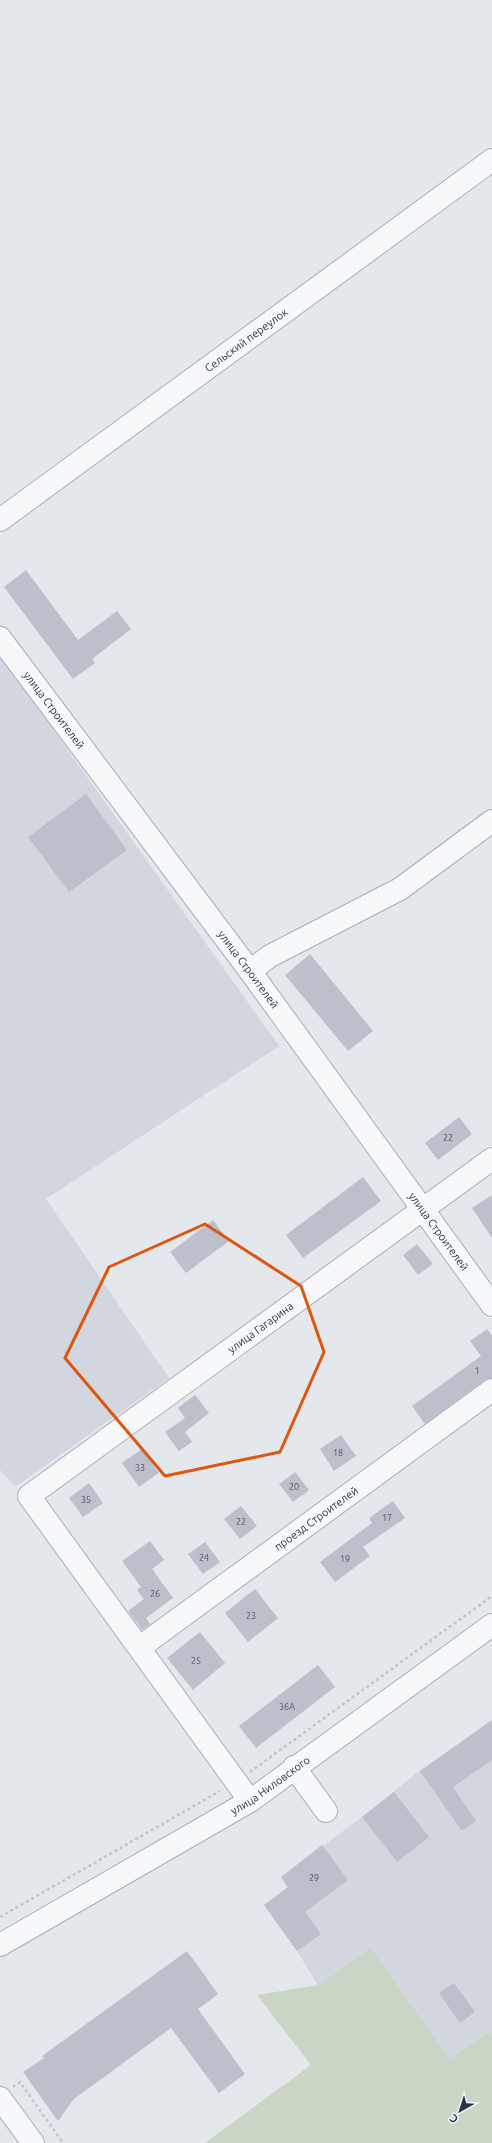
<svg xmlns="http://www.w3.org/2000/svg" width="492" height="2143" viewBox="0 0 492 2143" font-family="Ubuntu,sans-serif">
<style>
.built{fill:#d2d6de}
.green{fill:#c9d6c5}
.building{fill:#bbc0ca}
.lines{fill:none;stroke-linecap:round;stroke-linejoin:round}
.minor-casing{stroke:#a9aeb7;stroke-width:24}
.path{stroke:#c2c5cb;stroke-width:2.5;stroke-dasharray:3 3;stroke-linecap:butt}
.minor{stroke:#f7f8fa;stroke-width:22}
.marked{fill:none;stroke:#df570f;stroke-width:3;stroke-linejoin:round}
.labels{text-anchor:middle;stroke-width:3;stroke-linejoin:round;paint-order:stroke}
.number-label{font-size:9px;fill:#4f5766}
.street-label{font-size:11px;fill:#2b3445;stroke:#f4f6f9}
</style>
<rect width="100%" height="100%" fill="#e4e7ec"/>
<path class="built" d="M0,655l279,391 -233,153 123,179 -154,109 -15,-17z
M492,1720v314l-2,-3 -40,28 -79,-111 -53,37 -21,-34 -33,-46 24,-17 -7,-11 81,-60 52,-42z"/>
<path class="green" d="M371,1948l79,111 40,-28 2,3v109h-287l106,-78 -54,-70 61,-10z"/>
<path class="building" d="M26,570l52,70 39,-29 14,18 -39,30 3,4 -22,16 -69,-92z
M86,794l41,56 -58,42 -41,-55z
M310,954l63,77 -25,20 -63,-76z
M459,1117l13,17 -34,26 -13,-17z
M363,1177l18,24 -78,57 -17,-23z
M492,1195v43l-20,-30z
M213,1220l16,21 -43,32 -16,-21z
M417,1244l16,20 -15,11 -15,-20z
M487,1329l5,7v42l-7,2 -60,44 -13,-18 69,-50 -11,-15z
M195,1395l14,18 -24,19 7,10 -13,9 -14,-19 20,-14 -7,-10z
M341,1435l15,21 -22,15 -14,-22z
M142,1449l17,24 -20,14 -17,-24z
M295,1472l14,18 -16,12 -14,-18z
M89,1483l14,20 -20,14 -14,-19z
M393,1501l12,17 -42,29 7,9 -35,26 -15,-20 52,-39 -3,-5z
M241,1506l16,20 -17,13 -16,-20z
M150,1541l14,19 -12,9 21,29 -27,20 4,6 -8,6 -14,-19 16,-12 -7,-9 4,-3 -19,-26z
M205,1542l15,20 -17,12 -15,-20z
M255,1589l23,29 -30,24 -23,-29z
M200,1632l25,31 -32,27 -26,-32z
M318,1665l17,22 -79,61 -17,-22z
M492,1720v40l-39,27 23,34 -14,10 -42,-60z
M394,1792l35,45 -32,25 -35,-45z
M322,1845l26,35 -43,32 16,22 -24,17 -33,-46 24,-18 -7,-10z
M187,1951l31,43 -20,15 47,65 -26,19 -48,-65 -97,71 -16,22 -35,-49 21,-14 -2,-2z
M454,1983l21,29 -15,11 -21,-30z"/>
<g class="lines">
<g class="minor-casing">
<g id="minor">
<path id="s1" d="M0,520l492,-360"/>
<path id="s2" d="M0,638l250,333 242,334"/>
<path d="M250,971l20,-15 130,-67 92,-68"/>
<path id="s3" d="M140,1647l352,-257"/>
<path d="M294,1767l32,44"/>
<path id="s4" d="M250,1801l-221,-305 463,-337"/>
<path id="s5" d="M0,1945l250,-144 242,-176"/>
<path d="M0,2098l33,45"/>
</g>
</g>
<path class="path" d="M250,1772l242,-176
M0,1917l220,-126
M13,2087l7,-5 43,61"/>
<use href="#minor" class="minor"/>
</g>
<path class="marked" d="M205,1224l96,62 23,66 -44,100 -115,24 -100,-118 44,-91z"/>
<g class="labels">
<g class="number-label">
<text x="448" y="1141">22</text>
<text x="477" y="1374">1</text>
<text x="338" y="1456">18</text>
<text x="140" y="1471">33</text>
<text x="294" y="1490">20</text>
<text x="86" y="1503">35</text>
<text x="387" y="1521">17</text>
<text x="241" y="1525">22</text>
<text x="204" y="1561">24</text>
<text x="345" y="1562">19</text>
<text x="155" y="1597">26</text>
<text x="251" y="1619">23</text>
<text x="196" y="1664">25</text>
<text x="287" y="1710">36А</text>
<text x="314" y="1881">29</text>
</g>
<g class="street-label">
<text dy="4" stroke="none"><textPath href="#s1" startOffset="305">Сельский переулок</textPath></text>
<text dy="4" stroke="none"><textPath href="#s2" startOffset="90">улица Строителей</textPath></text>
<text dy="4" stroke="none"><textPath href="#s2" startOffset="414">улица Строителей</textPath></text>
<text dy="4" stroke="none"><textPath href="#s2" startOffset="738">улица Строителей</textPath></text>
<text dy="4" stroke="none"><textPath href="#s4" startOffset="663">улица Гагарина</textPath></text>
<text dy="4" stroke="none"><textPath href="#s3" startOffset="218">проезд Строителей</textPath></text>
<text dy="4" stroke="none"><textPath href="#s5" startOffset="314">улица Ниловского</textPath></text>
</g>
</g>
<g transform="translate(460 2111) rotate(219)" stroke="#f4f6f9" stroke-width="3" paint-order="stroke">
<path d="M0-3L7 15L0 10L-7 15Z" fill="#2b3445"/>
<text y="-6" font-size="11" font-weight="bold" text-anchor="middle" fill="#2b3445">С</text>
</g>
</svg>
